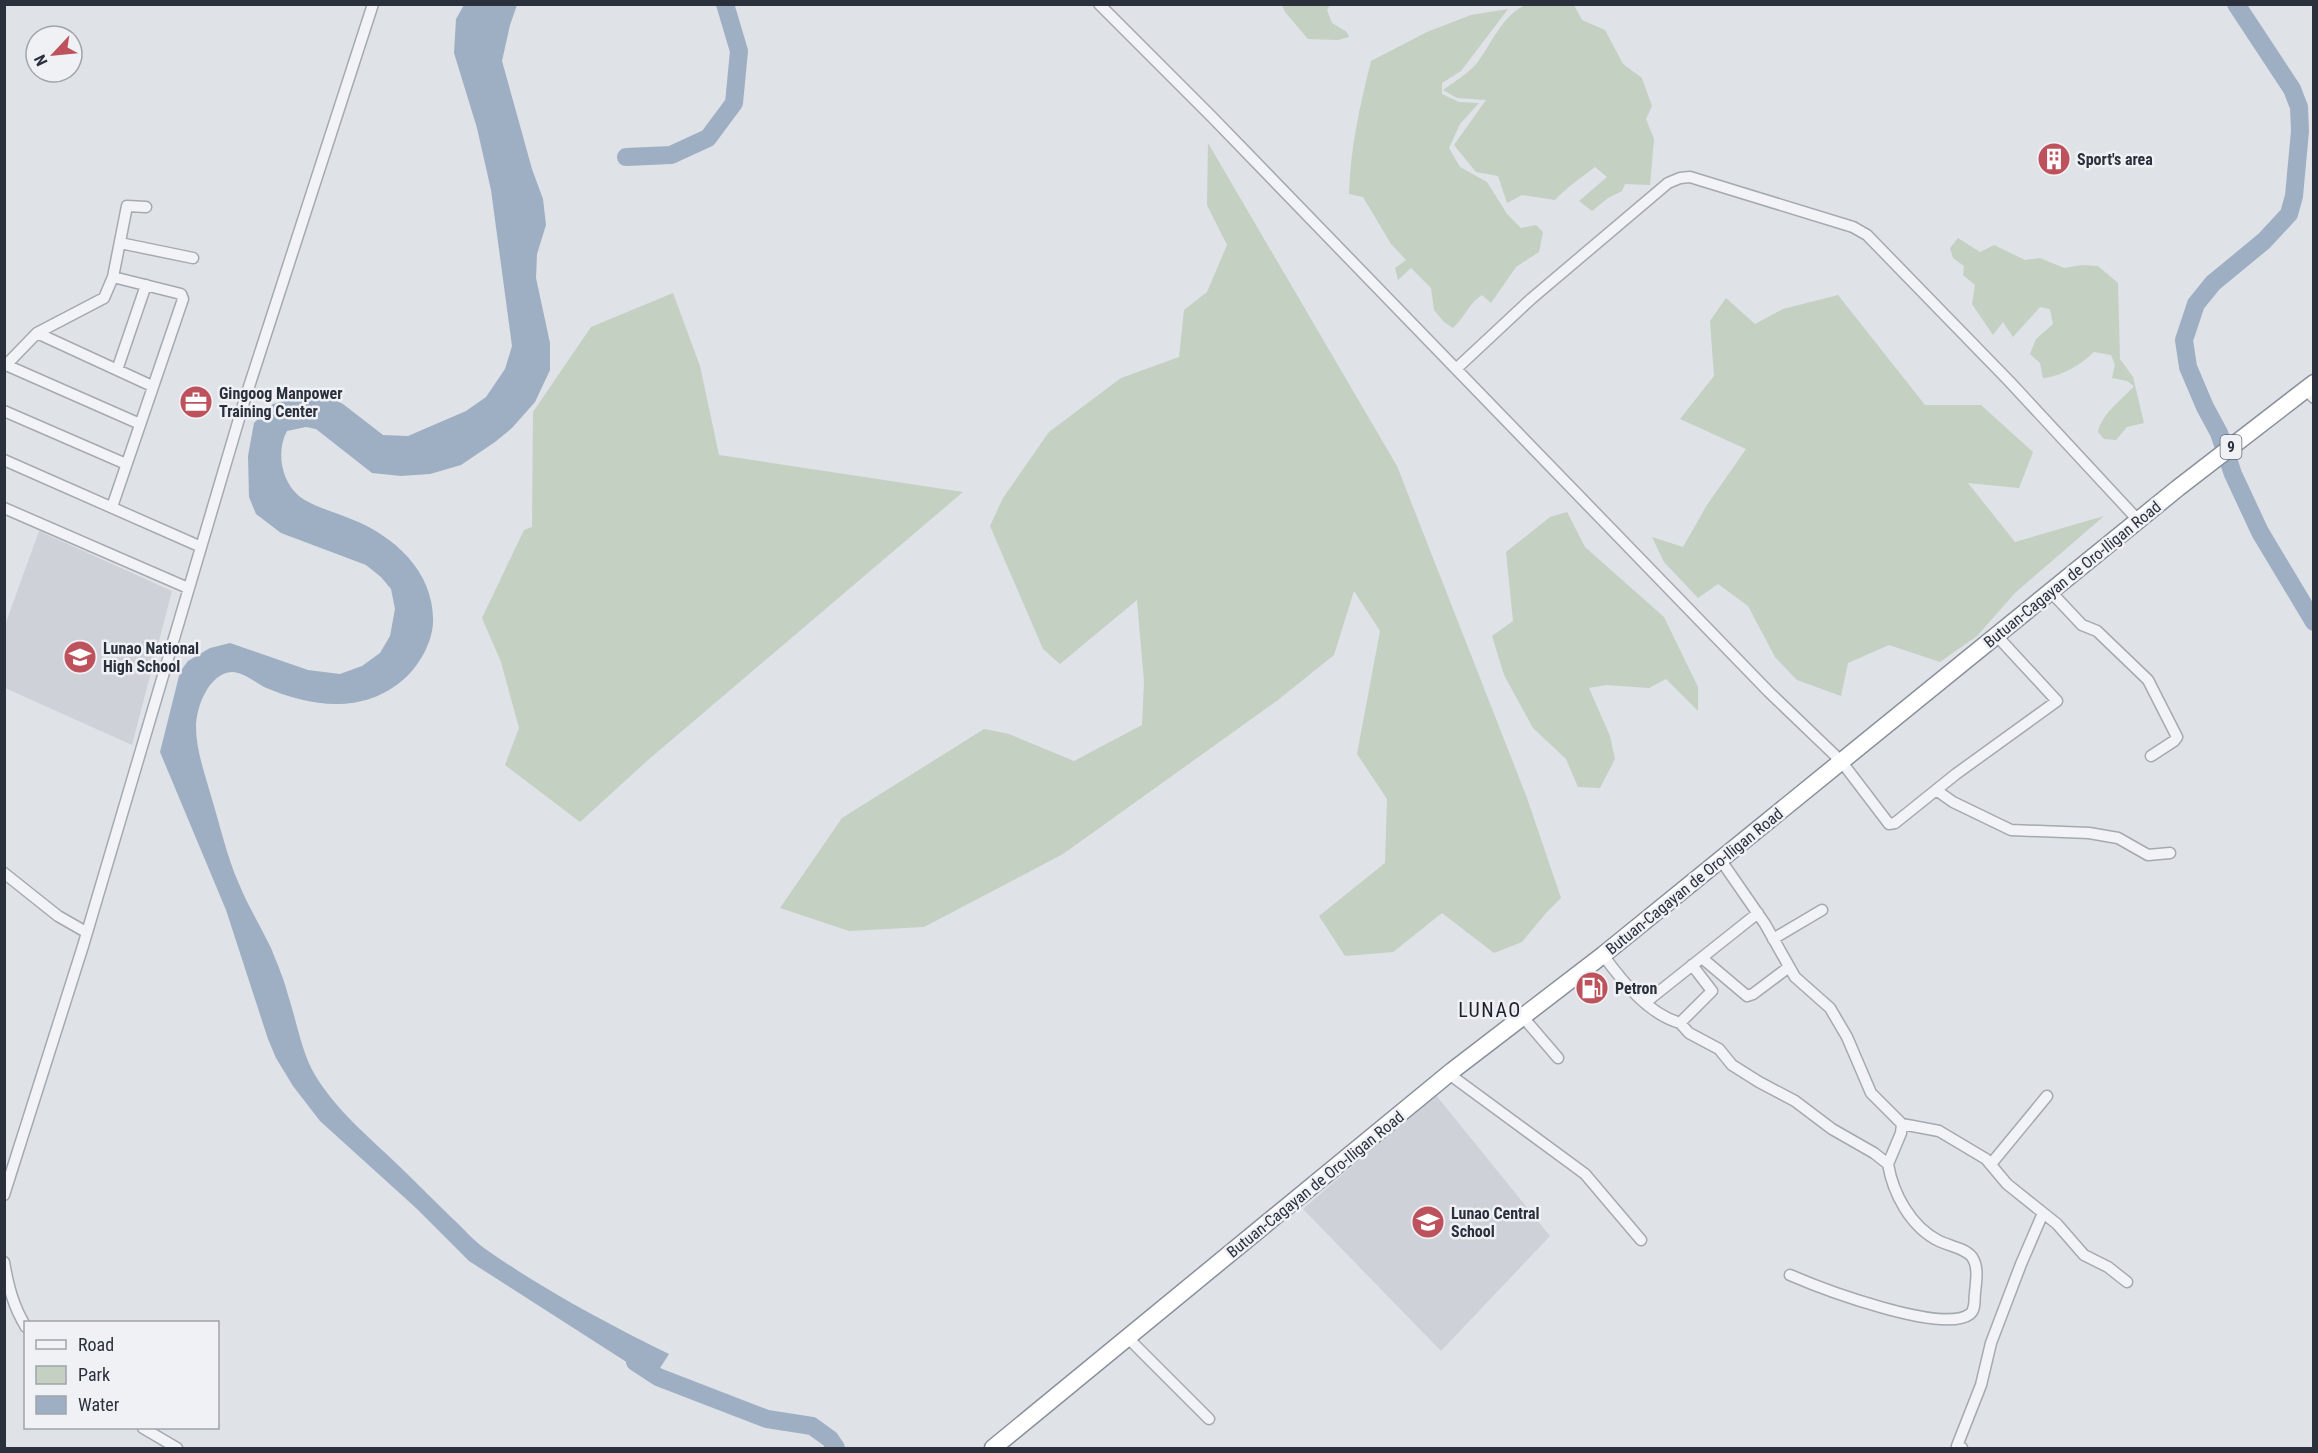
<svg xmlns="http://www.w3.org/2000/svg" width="2318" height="1453" viewBox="0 0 2318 1453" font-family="'Roboto Condensed',sans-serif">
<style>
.built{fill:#ced1d8}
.green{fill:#c4d0c2}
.water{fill:#9eaec3}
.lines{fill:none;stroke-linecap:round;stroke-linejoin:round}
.river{stroke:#9eaec3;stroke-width:18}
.minor-casing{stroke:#a5a9b0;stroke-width:13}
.highway-casing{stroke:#898f9c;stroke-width:19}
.minor{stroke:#f2f3f6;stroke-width:10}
.highway{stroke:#fff;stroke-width:16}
.labels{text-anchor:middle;stroke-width:5;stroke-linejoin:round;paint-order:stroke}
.shield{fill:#eff1f5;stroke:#656a74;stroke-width:1.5}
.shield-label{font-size:15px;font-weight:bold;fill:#2a303c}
.poi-label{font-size:16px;font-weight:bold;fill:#2a303c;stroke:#eff1f5;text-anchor:start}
.street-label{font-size:16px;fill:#2a303c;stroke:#eff1f5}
.quarter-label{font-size:20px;letter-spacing:1.5px;fill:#1c212d;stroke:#eff1f5}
</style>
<rect width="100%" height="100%" fill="#dfe2e7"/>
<path class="built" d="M39,531l133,60 -40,154 -127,-57v-63z
M1435,1094l115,142 -109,115 -138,-142z"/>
<path class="green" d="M1282,5h48l-3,5 5,13 15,9 2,5 -11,3 -30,-1 -23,-27z
M1525,5h49l8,15 23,10 18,34 19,14 10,28 -6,13 8,20 -4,46 -25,-1 -3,7 -14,7 -16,13 -13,-10 28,-24 -12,-10c-14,11 -28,20 -40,33l-33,-5 -15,8 -9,-27 -22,-4 -22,-27 32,-45 -29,-2 -14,-8c11,-8 26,-17 34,-27 16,-21 24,-46 48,-58z
M1508,9l-47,62 -19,12v11l17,8 20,1 -19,21 -11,24 11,19 27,15 20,32 14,14 15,-3 7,7 -4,20 -23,15 -25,36 -9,-8c-13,8 -17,22 -29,33l-9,-6 -10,-12 -3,-22 -20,-20 -13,12 -3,-12 11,-8 -15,-16 -28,-47 -14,-3c1,-45 11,-89 22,-133l56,-29 44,-17z
M1208,143l189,323 130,332 34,100 -15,15 -24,29 -28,11 -52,-40 -49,39 -48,4 -26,-40 66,-53 2,-64 -30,-45 23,-123 -26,-40 -20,64 -56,45 -215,154 -139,73 -75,4 -69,-23 62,-90 142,-89 25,5 65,27 68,-36 2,-43 -7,-82 -77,64 -17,-15 -53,-123 13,-28 46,-66 72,-54 58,-21 5,-47 23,-18 20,-47 -20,-40z
M1958,238l22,14 14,-7 31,15 15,-2 24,10 18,-3 16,1 20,17 2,76 13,18 11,46 -17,4 -11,13 -12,-1 -6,-7c4,-19 23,-31 36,-46l-7,-5 -15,-3 3,-13 -4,-10 -17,-3c-12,12 -34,25 -51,26l-3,-15 -10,-9 6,-15 17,-15 -3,-15 -10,-2 -27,30 -10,-15 -10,13 -21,-31 3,-19 -12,-10 1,-9 -11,-8 -3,-10z
M673,293l27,73 19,89 244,37 -315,268 -68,62 -75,-57 14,-37 -18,-66 -19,-44 42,-88 8,-3 1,-115 58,-85z
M1838,295l87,110h56l52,47 -14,36 -51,-5 47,59 89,-26 -89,77 -38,43 -37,26 -51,-17 -41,18 -7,33 -44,-16 -22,-23 -27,-51 -30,-22 -20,14 -34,-36 -12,-25 31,10 24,-42 39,-56 -66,-30 34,-43 -4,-55 16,-23 29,26 28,-15z
M1567,512l18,35 79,70 34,70v24l-32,-32 -17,9 -43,-3 -17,3 21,48 5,23 -15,29 -22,-1 -12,-28 -33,-31 -29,-53 -12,-39 21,-15 -7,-69 44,-35z"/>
<path class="water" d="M464,5h53l-7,20 -8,36 30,108 11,30 3,26 -9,29 -1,24 14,65v27l-15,32 -23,26 -17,14 -34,23 -31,9 -29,2 -29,-3 -56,-44 -10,-2 -19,4c-11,20 -6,50 12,65 14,11 36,16 52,23 44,17 84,54 82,104 -1,20 -14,43 -29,56 -41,36 -93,28 -140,8 -9,-5 -21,-15 -32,-15 -23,1 -36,35 -36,55 0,23 9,47 15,69 9,29 16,61 28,88 9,22 22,43 32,64 6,15 13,31 17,47 9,27 13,56 27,80 21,35 53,61 82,89 19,18 37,37 56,55 10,9 20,21 31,29 58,41 122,75 185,106l-16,25 -184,-118 -53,-53 -96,-87 -27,-35 -17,-28 -8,-19 -42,-129 -66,-158 20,-80 8,-11 22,-13 20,-5 78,27 32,4 22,-8 18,-13 10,-17 5,-27 -4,-20 -10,-12 -15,-12 -85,-32 -25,-19 -7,-17 -1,-41 6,-33 19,-19 25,-7 24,-3 21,10 40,31 25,1 58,-25 20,-14 19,-28 7,-23 -21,-156 -14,-62 -23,-75 2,-34z"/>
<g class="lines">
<path class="river" d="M2236,4l56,85 7,18 1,24 -6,65 -5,18 -25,27 -51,42 -17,21 -12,36 4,27 17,40 14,26 14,41 27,58 54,90
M626,157l45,-2 37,-17 26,-35 5,-52 -14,-47
M635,1362l23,15 109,42 45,7 18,13 6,9"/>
<g class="minor-casing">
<path id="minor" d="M1099,4l113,113 557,575 72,69 48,63 6,-1 61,-49 101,-73 -61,-66
M120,243l73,15
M113,277l14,-71 19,1
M37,333l115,53
M1456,369l75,-70 137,-116 12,-5 10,-1 163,50 14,8 142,146 129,139
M117,370l29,-85
M2305,389l9,9
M4,411l122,53
M4,460l195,86
M112,507l71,-208 -2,-5 -68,-17 -9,21 -67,35 -31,32 134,59
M4,508l184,80
M2050,591l32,34 15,6 51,49 29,57 -3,4 -23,15
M1936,790l17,12 58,28 78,3 29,5 30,17 22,-2
M1720,859l45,65 30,53 35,31 17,29 24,56 31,31 -1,9 -13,31c5,30 23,63 51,77 10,5 26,7 33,16 7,10 4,24 3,36 -1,6 1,16 -5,21 -27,21 -150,-26 -180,-39
M4,873l54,43 28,16
M1773,939l49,-29
M1603,955c19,26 45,59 77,68l32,-32 -20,-26
M1702,958l45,38 6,-2 36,-27
M1646,1002l112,-89
M1522,1016l36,42
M1680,1023l9,10 30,16 13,16 27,17 36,19 37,28 42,24 14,11
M1449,1074l136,100 56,66
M1902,1124l37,7 47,28 21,25 50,40 27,31 24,12 19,15
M1991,1164l56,-68
M4,1195l79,-249 161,-544 129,-398
M4,1262c4,23 9,44 22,65
M1127,1337l82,82
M143,1428l34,20
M1962,1448l-5,-2 24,-61 10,-42 30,-79 22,-51"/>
</g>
<g class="highway-casing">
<path id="highway" d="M993,1448l459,-377 151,-116 575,-467 136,-105"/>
</g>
<use href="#minor" class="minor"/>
<use href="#highway" class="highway"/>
</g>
<defs>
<g id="building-disc" transform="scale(1.725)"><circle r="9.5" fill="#be525c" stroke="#eff1f5"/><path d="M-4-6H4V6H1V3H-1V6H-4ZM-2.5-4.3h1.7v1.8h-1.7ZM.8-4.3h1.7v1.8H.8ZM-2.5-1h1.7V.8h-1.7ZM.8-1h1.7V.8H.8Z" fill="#fff"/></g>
<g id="office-disc" transform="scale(1.725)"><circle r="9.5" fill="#be525c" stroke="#eff1f5"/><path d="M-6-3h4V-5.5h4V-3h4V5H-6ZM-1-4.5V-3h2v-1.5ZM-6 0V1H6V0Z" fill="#fff"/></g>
<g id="school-disc" transform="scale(1.725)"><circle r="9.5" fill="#be525c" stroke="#eff1f5"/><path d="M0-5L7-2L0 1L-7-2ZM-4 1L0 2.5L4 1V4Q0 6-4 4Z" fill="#fff"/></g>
<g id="fuel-disc" transform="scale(1.725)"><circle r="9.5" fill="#be525c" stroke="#eff1f5"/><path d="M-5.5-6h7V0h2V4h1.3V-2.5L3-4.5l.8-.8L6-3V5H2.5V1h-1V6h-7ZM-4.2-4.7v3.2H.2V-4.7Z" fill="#fff"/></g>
</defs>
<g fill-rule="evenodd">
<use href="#building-disc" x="2054" y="159"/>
<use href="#office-disc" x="196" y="402"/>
<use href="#school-disc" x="80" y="657"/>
<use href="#fuel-disc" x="1592" y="988"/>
<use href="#school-disc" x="1428" y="1222"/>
</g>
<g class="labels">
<rect class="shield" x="2220.5" y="435" width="21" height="24" rx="4.5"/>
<g class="shield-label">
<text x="2231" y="452">9</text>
</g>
<g class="poi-label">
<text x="2077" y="165">Sport's area</text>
<text x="219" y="399">Gingoog Manpower<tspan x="219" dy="18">Training Center</tspan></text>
<text x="103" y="654">Lunao National<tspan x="103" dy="18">High School</tspan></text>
<text x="1615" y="994">Petron</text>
<text x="1451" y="1219">Lunao Central<tspan x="1451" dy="18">School</tspan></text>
</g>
<g class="street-label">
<text transform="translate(2072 574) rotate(-39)" y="6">Butuan-Cagayan de Oro-Iligan Road</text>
<text transform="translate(1694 881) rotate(-39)" y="6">Butuan-Cagayan de Oro-Iligan Road</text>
<text transform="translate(1315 1184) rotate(-39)" y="6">Butuan-Cagayan de Oro-Iligan Road</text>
</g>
<g class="quarter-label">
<text x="1490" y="1017">LUNAO</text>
</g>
</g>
<rect width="2318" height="1453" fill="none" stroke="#2a303c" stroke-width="12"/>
<rect x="24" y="1321" width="195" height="108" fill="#eff1f5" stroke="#a0a4ab" stroke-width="1.5"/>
<rect x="36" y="1340" width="30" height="9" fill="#f2f3f6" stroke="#a0a4ab" stroke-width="1.5"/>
<text x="78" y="1351" font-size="18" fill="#2a303c">Road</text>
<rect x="36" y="1366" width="30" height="18" fill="#c4d0c2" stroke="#a0a4ab" stroke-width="1.5"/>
<text x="78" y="1381" font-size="18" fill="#2a303c">Park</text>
<rect x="36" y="1396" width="30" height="18" fill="#9eaec3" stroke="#a0a4ab" stroke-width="1.5"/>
<text x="78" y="1411" font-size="18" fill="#2a303c">Water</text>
<g transform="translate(54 54) rotate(244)"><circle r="28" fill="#eff1f5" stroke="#a0a4ab" stroke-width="1.5"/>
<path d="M0-4.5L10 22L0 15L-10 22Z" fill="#be525c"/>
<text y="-9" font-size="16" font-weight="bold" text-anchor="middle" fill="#2a303c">N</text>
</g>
</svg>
